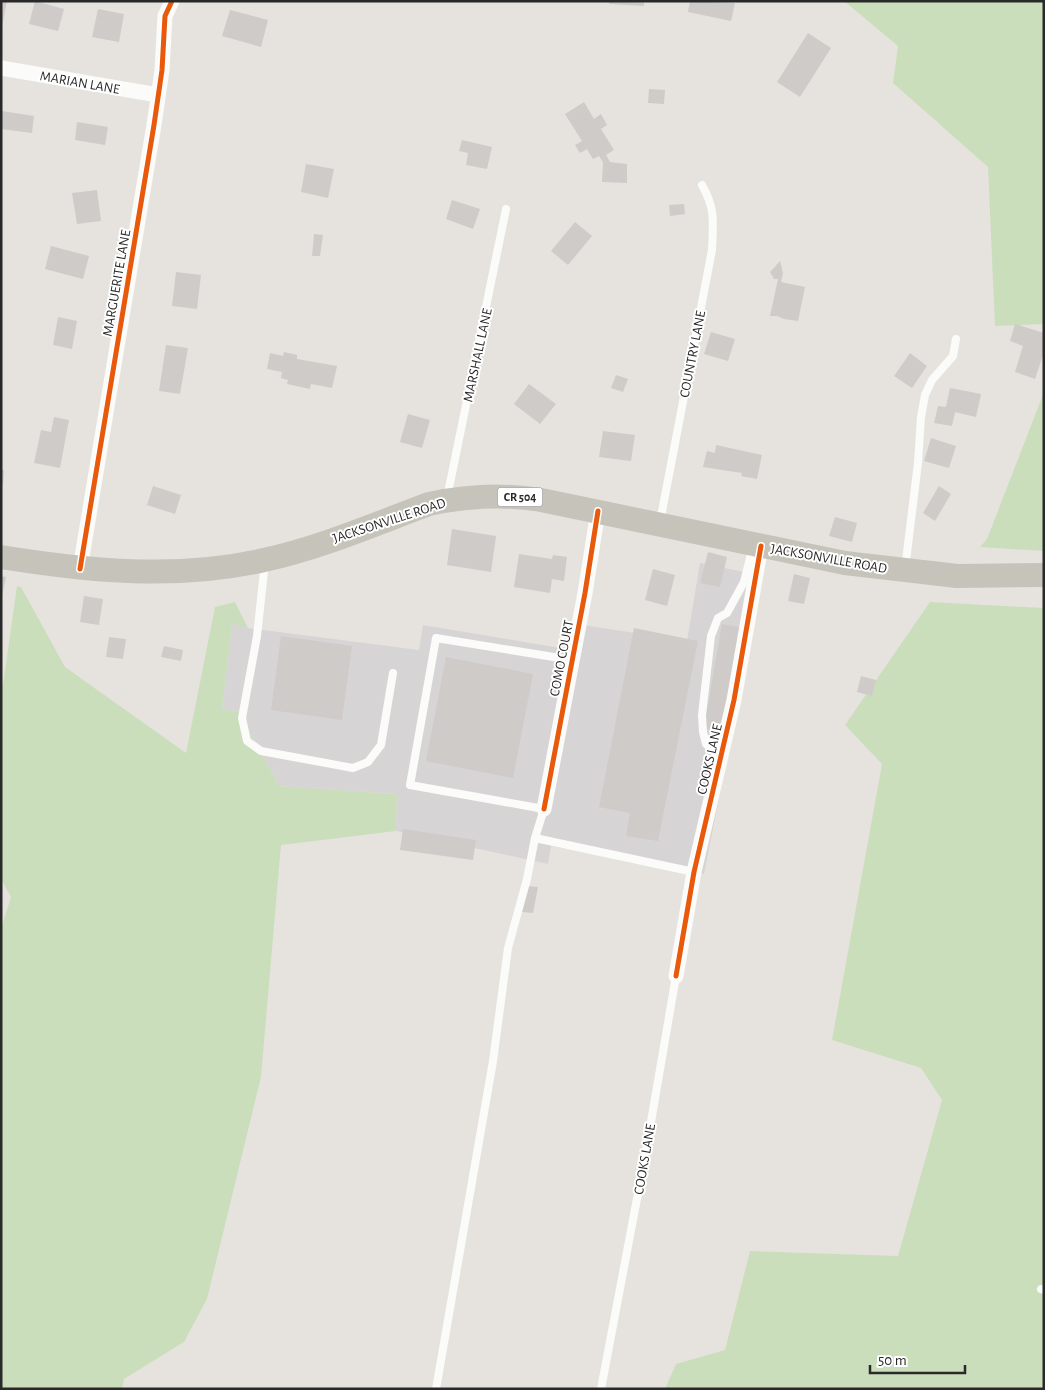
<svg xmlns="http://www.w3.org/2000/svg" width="1045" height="1390" viewBox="0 0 1045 1390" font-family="'Alegreya Sans',sans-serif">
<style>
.industrial{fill:#d7d4d6}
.green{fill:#cbdebc}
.building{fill:#cecbc8}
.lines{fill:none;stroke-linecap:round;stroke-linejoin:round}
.lane{stroke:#fbfbfa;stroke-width:8}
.street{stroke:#fbfbfa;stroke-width:15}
.primary{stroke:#c6c4ba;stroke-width:24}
.cycleway-casing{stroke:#fff;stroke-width:8}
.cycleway{stroke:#e8590c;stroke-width:5}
.labels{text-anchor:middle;stroke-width:4;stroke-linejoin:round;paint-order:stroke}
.shield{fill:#fff;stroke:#696969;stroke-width:1}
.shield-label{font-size:12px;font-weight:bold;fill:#292929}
.street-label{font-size:14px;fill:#292929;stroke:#fff}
</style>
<rect width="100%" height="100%" fill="#e6e3df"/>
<path class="industrial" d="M700,563l59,12 -16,104 -39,195 -153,-28 -3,18 -152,-33 1,-37 -118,-8 -40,-74 -17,-2 10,-87 16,5 171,22 4,-25 149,25 4,-26 111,17z"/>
<path class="green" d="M844,1h200v323l-49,2 -7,-159 -95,-84 5,-37z
M1044,392v159l-64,-4 7,-8z
M17,586l4,1 44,80 121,86 29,-146 20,-5 13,26 -16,-4 -10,85 17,3 40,74 118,8 -1,37 -115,14 -20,232 -54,222 -23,43 -60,37 -2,10h-121v-460l10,-32 -10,-18v-192l2,-2z
M930,602l114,6v781h-379l11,-25 49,-14 25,-99 148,5 44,-156 -21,-32 -89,-28 50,-276 -37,-39z"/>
<path class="building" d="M1,1h6l-5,25h-1z
M35,1l29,8 -6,22 -29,-7z
M609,1h35v5l-35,-2z
M690,1l45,2 -4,18 -43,-9z
M98,9l26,5 -5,28 -27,-5z
M230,10l38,10 -7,27 -39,-11z
M808,33l23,15 -31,49 -23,-15z
M649,89l16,1 -1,14 -16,-1z
M584,102l10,17 7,-5 6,11 -6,4 13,21 -8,5 4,7 17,2v19l-25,-1 1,-20 -4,-6 -6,3 -6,-10 -7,4 -5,-8 7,-4 -17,-27z
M2,111l32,5 -2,17 -31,-4z
M77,122l31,5 -3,18 -30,-5z
M462,140l30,7 -5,22 -21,-4 2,-12 -9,-2z
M306,164l28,5 -6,29 -27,-6z
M97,190l4,31 -24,3 -5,-31z
M452,200l28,9 -7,20 -27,-10z
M684,204l1,10 -15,2 -1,-11z
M575,222l17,14 -24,29 -17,-14z
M314,234l9,1 -3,21h-8z
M51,246l38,10 -6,23 -38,-10z
M780,261l3,12 -2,9 24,5 -7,34 -14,-2 -7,-3h-7l8,-37h-4l-4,-7z
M176,272l25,3 -4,34 -25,-3z
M58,317l19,4 -5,28 -19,-4z
M1015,324l29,9v19l-9,27 -20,-7 8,-26 -13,-5z
M711,332l24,7 -7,22 -24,-7z
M166,345l22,3 -8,46 -21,-3z
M284,352l13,3v4l40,7 -5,22 -21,-4 -1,5 -23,-5 1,-4 -7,-2 1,-6 -15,-3 3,-16 13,3z
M910,353l17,13 -15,22 -18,-12z
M616,375l12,4 -5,13 -12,-4z
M529,384l27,20 -16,20 -26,-20z
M950,388l31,6 -5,23 -21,-5 -3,14 -18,-3 4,-17 8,1z
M408,414l22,6 -8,28 -22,-6z
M54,417l15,3 -9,48 -26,-5 7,-33 10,2z
M603,431l32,4 -4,26 -32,-4z
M931,438l25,8 -7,22 -25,-7z
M716,445l46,10 -5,24 -16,-3 1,-3 -39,-6 4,-16 8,2z
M1,470h3l-1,15h-2z
M153,486l28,9 -6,19 -28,-9z
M939,486l12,8 -16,27 -12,-8z
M835,517l22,6 -5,19 -23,-6z
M452,529l44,7 -5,36 -44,-7z
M708,552l19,5 -7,30 -20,-4z
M519,554l33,5 1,-4 14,2 -3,24 -12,-2 -2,14 -36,-6z
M653,569l22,6 -8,31 -22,-6z
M794,574l16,4 -6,26 -16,-3z
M1,576l5,1 -4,19h-1z
M84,596l19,3 -4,26 -19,-3z
M722,624l21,4 -19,103 -20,-3z
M634,628l64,13 -40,200 -32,-5 4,-23 -31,-6z
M281,636l71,10 -10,74 -71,-10z
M109,637l17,2 -3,20 -17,-2z
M164,646l19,4 -2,11 -20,-4z
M446,657l87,17 -20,104 -87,-17z
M861,676l15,4 -4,16 -15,-4z
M403,829l73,11 -3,20 -73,-10z
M527,886l11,1 -5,26 -11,-1z"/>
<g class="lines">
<path class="lane" d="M447,498l59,-289
M660,522l52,-272c1,-28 4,-40 -10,-65
M265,562l-8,74 -15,82 5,23 14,10 92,17 15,-6 13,-17 12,-72
M905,569l13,-106 3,-46 4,-22 7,-15 21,-24 3,-17
M721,757l-15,-13 -3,-12 -1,-17 9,-79 7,-18 9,-5 17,-31 9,-36
M535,838l159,34
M1041,1289l3,1
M436,1389l57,-328 15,-113 19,-69 8,-41 9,-29 -134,-24 26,-147 136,22
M601,1389l45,-238 30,-175"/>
<path class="street" d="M1,68l157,27
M80,569l74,-444 8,-55 3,-54 7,-15
M544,809l41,-216 13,-82
M676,976l18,-104 40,-172 27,-154"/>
<path class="primary" d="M1,557c88,14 176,23 263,3 56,-12 111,-36 165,-56 38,-8 74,-10 112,-4l304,63 112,13 87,-1"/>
<g class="cycleway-casing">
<path id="cycleway" d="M80,569l74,-444 8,-55 3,-54 7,-15
M544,809l41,-216 13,-82
M676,976l18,-104 40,-172 27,-154"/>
</g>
<use href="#cycleway" class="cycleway"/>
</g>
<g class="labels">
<rect class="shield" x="497.5" y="487.5" width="45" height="19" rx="4"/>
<g class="shield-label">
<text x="520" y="501">CR 504</text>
</g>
<g class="street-label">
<text transform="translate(80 82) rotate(10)" y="5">MARIAN LANE</text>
<text transform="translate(116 283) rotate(-80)" y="5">MARGUERITE LANE</text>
<text transform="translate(692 354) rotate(-79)" y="5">COUNTRY LANE</text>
<text transform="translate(477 355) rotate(-78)" y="5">MARSHALL LANE</text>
<text transform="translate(389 520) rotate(-18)" y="5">JACKSONVILLE ROAD</text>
<text transform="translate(829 558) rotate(10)" y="5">JACKSONVILLE ROAD</text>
<text transform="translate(561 658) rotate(-79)" y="5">COMO COURT</text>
<text transform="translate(709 759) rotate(-77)" y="5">COOKS LANE</text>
<text transform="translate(644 1159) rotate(-80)" y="5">COOKS LANE</text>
</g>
</g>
<rect width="1045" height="1390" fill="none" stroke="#292929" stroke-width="5"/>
<path d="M870 1365v8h95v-8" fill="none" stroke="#292929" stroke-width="2.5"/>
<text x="878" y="1365" font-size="15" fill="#292929" stroke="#ffffff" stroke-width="4" paint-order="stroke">50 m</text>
</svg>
